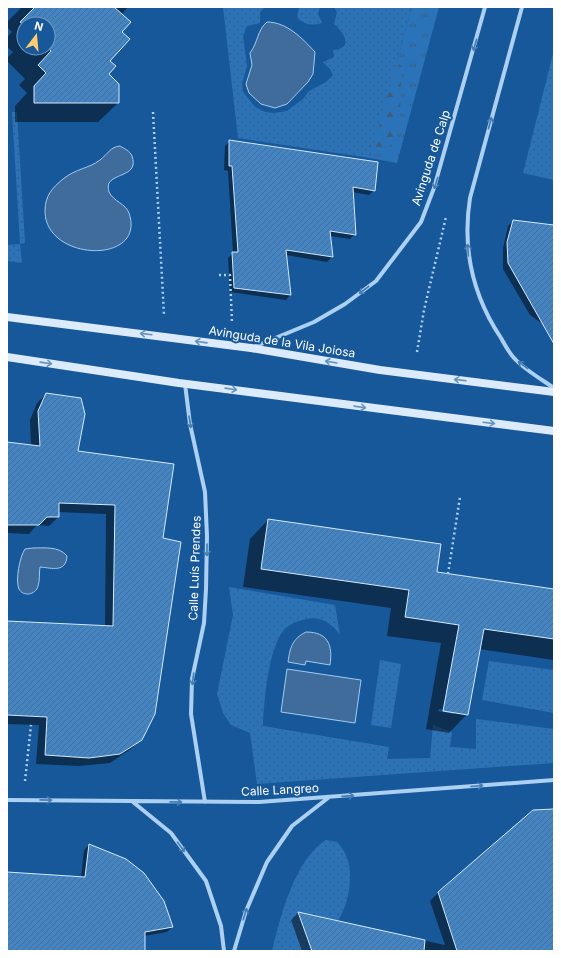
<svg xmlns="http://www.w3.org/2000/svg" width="561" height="958" viewBox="0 0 561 958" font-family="Inter,sans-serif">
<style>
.grass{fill:url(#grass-tufts)}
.forest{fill:url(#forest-firs)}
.park{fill:url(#park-dots)}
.water{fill:#3f6c9b;stroke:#9fcbf4}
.shadow{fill:#0007;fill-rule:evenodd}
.building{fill:url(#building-hatch);stroke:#d4e9fc}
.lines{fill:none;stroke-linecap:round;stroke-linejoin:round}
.path{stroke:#acd0f2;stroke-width:2.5;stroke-dasharray:2 3;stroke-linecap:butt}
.minor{stroke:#acd0f2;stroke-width:4}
.secondary{stroke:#dbebfc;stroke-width:8}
.oneway{stroke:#447cb4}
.oneway2{stroke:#6593c1}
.labels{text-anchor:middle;stroke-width:4;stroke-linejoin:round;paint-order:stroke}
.street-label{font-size:12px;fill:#fff;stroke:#17589a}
</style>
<defs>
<pattern id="grass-tufts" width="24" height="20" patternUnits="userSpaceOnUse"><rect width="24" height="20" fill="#2b73b8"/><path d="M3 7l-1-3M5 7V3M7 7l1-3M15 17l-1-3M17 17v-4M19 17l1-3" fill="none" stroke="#3d5e7d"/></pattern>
<pattern id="forest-firs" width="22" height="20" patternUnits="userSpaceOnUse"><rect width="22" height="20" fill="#2b73b8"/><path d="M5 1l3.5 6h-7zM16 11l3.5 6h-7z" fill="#3d5e7d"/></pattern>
<pattern id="park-dots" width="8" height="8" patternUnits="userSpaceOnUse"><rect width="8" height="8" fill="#2b73b8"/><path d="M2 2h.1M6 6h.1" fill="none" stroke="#3d5e7d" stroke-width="1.8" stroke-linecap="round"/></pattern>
<pattern id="building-hatch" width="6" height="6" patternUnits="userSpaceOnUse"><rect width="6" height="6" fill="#4484c2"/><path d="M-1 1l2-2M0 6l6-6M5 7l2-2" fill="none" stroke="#476e93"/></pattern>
</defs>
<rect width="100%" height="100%" fill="#17589a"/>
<path class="grass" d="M412,7h27l-42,156 -27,-5z"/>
<path class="forest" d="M390,55l12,12 -2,48 -3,22 -18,18 -19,-1 -84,-29z"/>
<path class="park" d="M223,7h42l-5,5v11l-13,3 -4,10 4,30 -5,18 1,8 12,15 10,5 9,1 13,-2 16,-12 6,-8 17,-9 7,-7 -3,-6 -7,-7 11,-5 -1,-7c21,-1 11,-18 1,-26l3,-12 -3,-5h78l-42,151 -132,-20z
M299,7h21l-2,7 4,9c-11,3 -16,2 -25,-5z
M554,50v130l-31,-7z
M12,112h5l8,131 -5,1 2,19 -15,-2v-16l13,-1z
M229,587l106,18 5,30c-7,-11 -20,-19 -33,-16 -9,2 -19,5 -24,12 -15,20 -19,70 -20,95l126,21 -2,12 43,-1 3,-33 19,7 -2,15 26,2v-30l78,10v34l-297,21 -7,-51 -19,-8 -8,-12 -6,-19 16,-79z
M380,660l21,4 -10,64 -20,-3z
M489,661l65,9v43l-72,-13z
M326,840l11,2c9,10 13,20 13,33 0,34 -14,51 -35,76h-43c8,-34 23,-92 54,-111z"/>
<path class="water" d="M267,22c20,0 36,17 48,30l-2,22 -5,8 -21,22 -12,4 -14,-4 -12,-11 -3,-9 6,-19 -2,-12c8,-10 7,-23 17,-31z
M120,146c5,3 10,5 12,10 7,20 -17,17 -23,27 -1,2 -1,6 0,9 4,9 17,12 20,21 18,52 -84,49 -84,-2 0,-15 7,-23 18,-32 14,-11 25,-10 37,-19 8,-6 10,-13 20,-14z
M33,548c11,0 26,-2 34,8 -1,17 -15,12 -27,11 -1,6 0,14 -2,19 -2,9 -15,11 -19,3 -4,-9 1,-33 6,-40z
M306,632c22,0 27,13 24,33l-24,-4 -1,4 -17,-3c2,-14 4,-23 18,-30z
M287,669l74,11 -6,43 -74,-11z"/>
<path class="shadow" d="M22,7h106l-7,8v17l-12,29 -1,14 10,28 -20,19h-83v-16l12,-13 -8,-8 6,-6 -18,-18v-3l6,-6 -6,-5v-10l5,-5 -5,-5v-5zM24,24h24v24h-24z
M230,141l144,49 -5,5 -17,-3 3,42 -5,5 -20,-3 2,21 -5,5 -41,-7 4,40 -4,5 -56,-8 -2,-34 5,-5 -5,-82 -4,-1 1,-24z
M513,221l41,6v105l-24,-17 -27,-46v-21l5,-22z
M46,394l31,58 85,87 -21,200 -9,9 -22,15 -31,3 -43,-2 3,-39 -32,-1v-102l98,5 1,-113 -48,-2v5l-9,9 -12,-1 -8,9 -22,-1v-90l24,3 -1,-26 7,-17z
M268,520l168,53 118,17v70l-75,-11 -12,65 -18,19 -23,-4 15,-86 -54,-7 4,-28 -148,-21 7,-48zM439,709l15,3v2l-16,-3z
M554,810v141h-252l-11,-31 7,-7 147,32 -15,-44 8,-8z
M89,845l83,82 -5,5 -23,4v15h-137v-78l74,4 3,-27z"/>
<path class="building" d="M35,7h79l17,15 -9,10 8,7 -20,22 6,5 -7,8 10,10v19h-85v-17l12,-13 -8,-8 13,-14 -3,-3v-24l-24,1 -4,-3z
M229,140l149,22 -3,29 -22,-4 3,48 -26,-4 3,26 -47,-7 5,45 -57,-7 -2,-36h6l-6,-86h-3z
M513,220l41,5v119l-46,-81 -1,-21z
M46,393l35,5 4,16 -7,37 96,13 -11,74 18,4 -26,172 -13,26 -22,14 -31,4 -44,-3 2,-38 -40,-2v-94l106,5 2,-121 -56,-2v14h-12l-8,8h-32v-83l33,4 -2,-35z
M268,519l173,25 -4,28 117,17v50l-70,-10 -16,86 -25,-4 16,-86 -54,-8 4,-27 -148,-21z
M554,809v142h-97l-19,-59 95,-82z
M89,844l37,15 18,14 20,28 9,26 -28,5v19h-138v-79l78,5z
M298,912l127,28 -1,11h-112z"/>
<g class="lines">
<path class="path" d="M153,112l11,203
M219,275h11l2,48
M417,352l7,-42 22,-93
M448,574l12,-77
M25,781l6,-56"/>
<path class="minor" d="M522,7l-52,191c-8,51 3,98 31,140 4,7 8,15 14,21 10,11 26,20 39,29
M254,347l60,-25 31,-18 31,-23 45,-59 13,-34 51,-181
M185,384l5,40 15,68 2,44 -1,53 -2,34 -12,56 -1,35 14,88
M7,800l252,2 295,-22
M133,802l38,31 35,48 15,45 3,25
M234,951l12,-40 21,-49 25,-36 36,-28"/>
<path class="secondary" d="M7,317l244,31 129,22 174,22
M7,357l172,26 375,48"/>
</g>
<defs><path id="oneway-shaft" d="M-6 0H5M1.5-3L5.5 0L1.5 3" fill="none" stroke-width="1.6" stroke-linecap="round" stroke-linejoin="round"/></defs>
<g class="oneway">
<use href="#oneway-shaft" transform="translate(475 45) rotate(105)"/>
<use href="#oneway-shaft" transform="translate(490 123) rotate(-75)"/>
<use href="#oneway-shaft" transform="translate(436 183) rotate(107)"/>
<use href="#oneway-shaft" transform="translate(468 250) rotate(-94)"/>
<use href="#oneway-shaft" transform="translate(364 290) rotate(143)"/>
<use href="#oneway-shaft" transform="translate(523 365) rotate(-144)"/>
<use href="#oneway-shaft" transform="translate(190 422) rotate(81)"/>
<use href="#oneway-shaft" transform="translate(207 550) rotate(91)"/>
<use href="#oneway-shaft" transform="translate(193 679) rotate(97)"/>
<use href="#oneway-shaft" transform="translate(477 786) rotate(-5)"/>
<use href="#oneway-shaft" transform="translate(348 796) rotate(-4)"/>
<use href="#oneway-shaft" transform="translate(46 800) rotate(1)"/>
<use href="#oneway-shaft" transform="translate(176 802) rotate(1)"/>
<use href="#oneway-shaft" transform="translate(181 847) rotate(54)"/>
<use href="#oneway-shaft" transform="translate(245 914) rotate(-72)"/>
</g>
<g class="oneway2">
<use href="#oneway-shaft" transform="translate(146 334) rotate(-173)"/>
<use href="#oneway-shaft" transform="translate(201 342) rotate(-172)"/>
<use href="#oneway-shaft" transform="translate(331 362) rotate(-170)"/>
<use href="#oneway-shaft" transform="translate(46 363) rotate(8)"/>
<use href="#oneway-shaft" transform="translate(460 380) rotate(-173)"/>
<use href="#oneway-shaft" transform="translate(231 389) rotate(8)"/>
<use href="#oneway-shaft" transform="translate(360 407) rotate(8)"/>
<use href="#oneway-shaft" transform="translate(489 423) rotate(7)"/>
</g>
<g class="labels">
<g class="street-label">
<text transform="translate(431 158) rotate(-72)" y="4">Avinguda de Calp</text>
<text transform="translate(282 342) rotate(9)" y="4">Avinguda de la Vila Joiosa</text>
<text transform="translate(195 568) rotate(-88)" y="4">Calle Luís Prendes</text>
<text transform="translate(280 790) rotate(-3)" y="4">Calle Langreo</text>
</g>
</g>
<rect width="561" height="958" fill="none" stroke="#ffffff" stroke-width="16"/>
<g transform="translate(36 36) rotate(16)"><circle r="19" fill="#17589a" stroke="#749bc2"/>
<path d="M0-3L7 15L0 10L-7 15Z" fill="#ffcc6d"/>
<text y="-6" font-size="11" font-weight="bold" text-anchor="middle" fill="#ffffff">N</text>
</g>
</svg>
